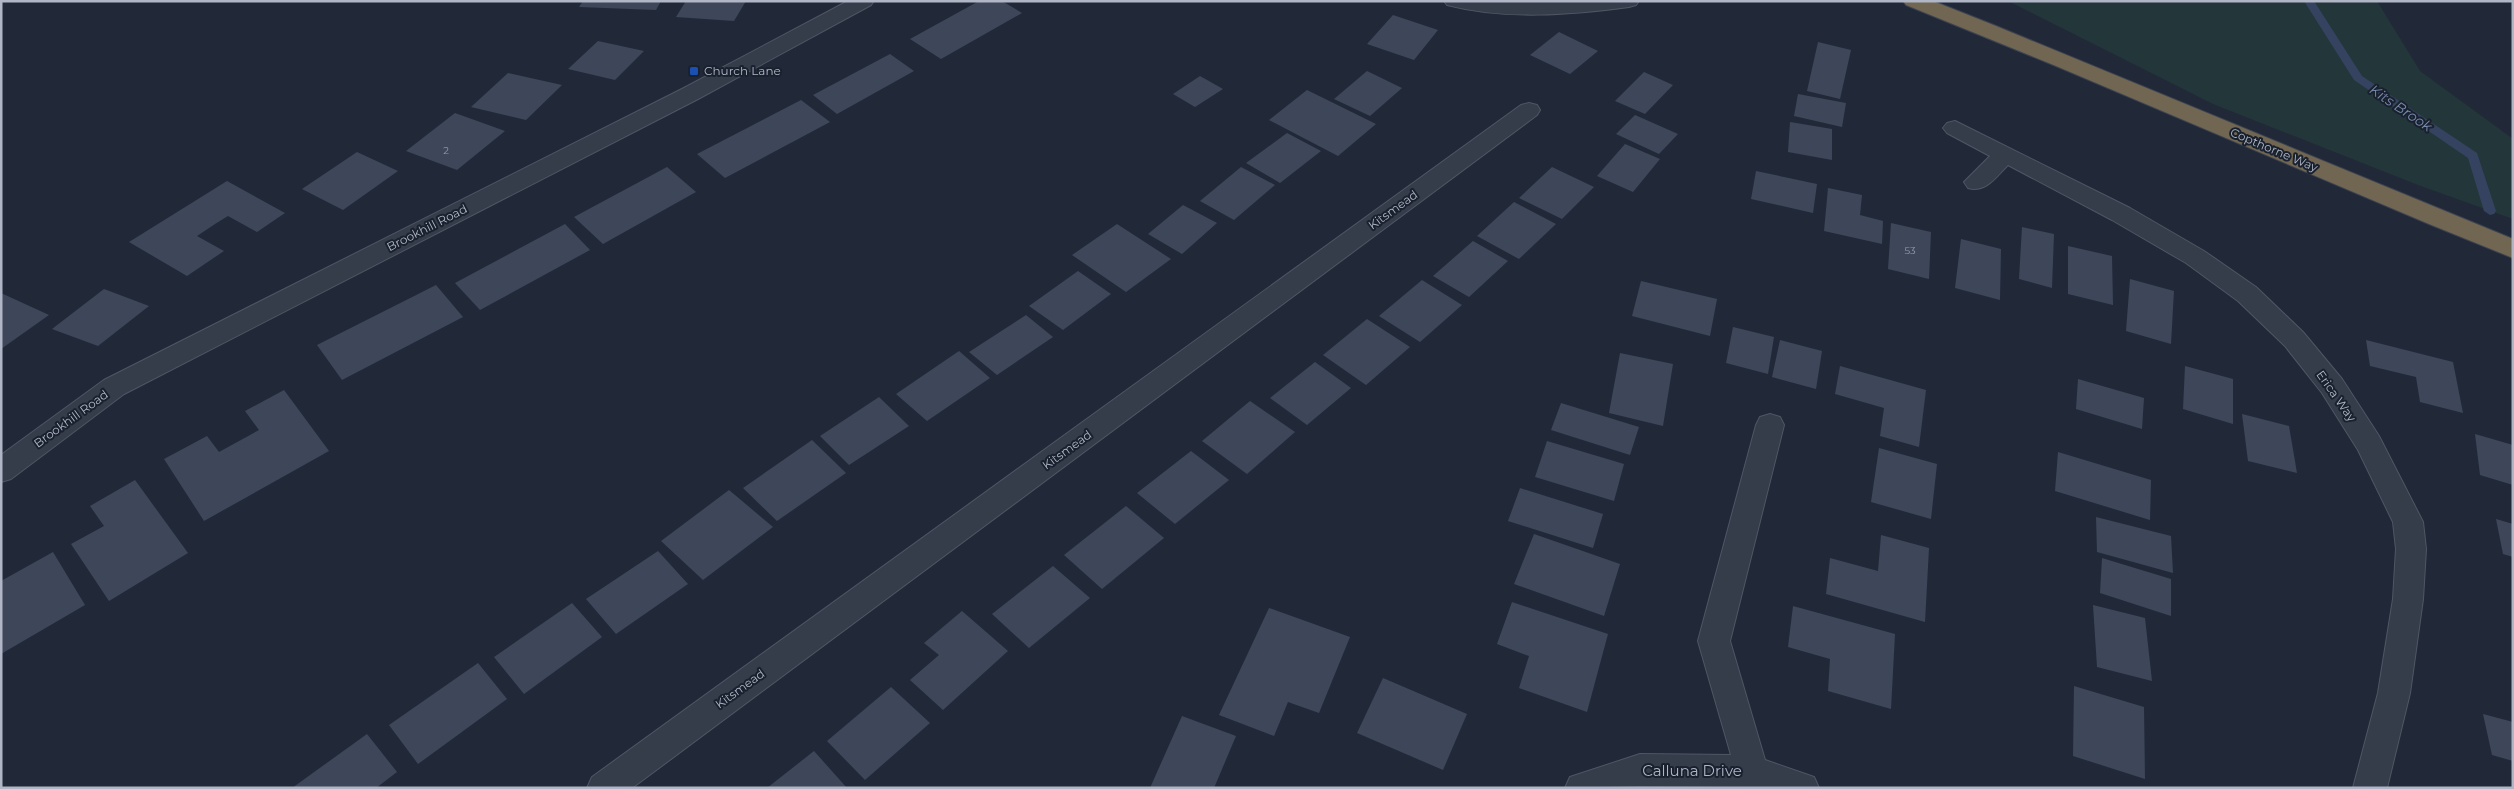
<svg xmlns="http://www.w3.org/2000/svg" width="2514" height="789" viewBox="0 0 2514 789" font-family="Montserrat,sans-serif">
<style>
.green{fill:#23363a}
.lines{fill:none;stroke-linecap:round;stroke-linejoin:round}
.stream{fill:#354360;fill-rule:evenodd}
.building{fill:#3d4759}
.minor-casing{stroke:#505664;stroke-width:2}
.highway-casing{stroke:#3d4351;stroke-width:2}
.minor{fill:#353c4a;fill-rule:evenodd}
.highway{fill:#706652;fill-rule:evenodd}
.transit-dot{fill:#1a4fb4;stroke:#1a212e;stroke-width:2}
.labels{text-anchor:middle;stroke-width:4;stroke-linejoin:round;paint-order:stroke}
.number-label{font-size:10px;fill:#939aab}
.poi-label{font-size:12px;fill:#b0b6c6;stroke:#1a212e;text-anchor:start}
.street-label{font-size:12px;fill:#b0b6c6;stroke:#1a212e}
.water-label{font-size:14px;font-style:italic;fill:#778aae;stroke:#1a212e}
.near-street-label{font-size:15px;fill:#b0b6c6;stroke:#1a212e}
</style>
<rect width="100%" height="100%" fill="#212939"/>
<path class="green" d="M2008,1h369l43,70 93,68v80l-95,-34 -205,-81z"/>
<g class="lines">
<path class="stream" d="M2304,1h10l48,75 115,77 19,58 -2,3 -4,1 -6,-4 -16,-53 -114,-78z"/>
</g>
<path class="building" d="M583,1h78l-5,9 -77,-3z
M686,1h60l-12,20 -58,-4z
M979,1h23l20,12 -81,46 -31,-20z
M1393,15l45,15 -24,30 -47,-16z
M1559,32l39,19 -28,23 -40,-19z
M598,41l46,10 -29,29 -47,-11z
M1818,42l33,8 -11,49 -33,-8z
M890,54l24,17 -77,43 -24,-19z
M1367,71l35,17 -32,28 -36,-17z
M1644,72l29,13 -28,29 -30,-13z
M508,73l54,12 -36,35 -55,-13z
M1200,76l23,13 -28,18 -22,-13z
M1307,90l69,34 -38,32 -69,-36z
M1798,94l48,9 -4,24 -48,-11z
M801,100l29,22 -105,56 -28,-24z
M455,113l50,18 -48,39 -51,-19z
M1635,115l43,19 -19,20 -43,-20z
M1790,122l42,7v31l-44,-8z
M1287,133l34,18 -41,32 -34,-20z
M1625,144l35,15 -27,33 -36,-16z
M357,152l41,19 -55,39 -41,-21z
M667,167l29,25 -93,52 -29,-27z
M1241,167l34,18 -41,35 -34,-19z
M1552,167l42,20 -32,32 -43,-21z
M1756,171l61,13 -4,29 -62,-14z
M227,181l58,32 -28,19 -29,-16 -13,8 -18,12 27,15 -37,25 -58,-34z
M1828,188l34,7 -2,20 23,6 -1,23 -58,-13z
M1514,202l42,22 -37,35 -42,-23z
M1183,205l34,18 -35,31 -34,-20z
M1891,223l40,9 -2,47 -41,-10z
M565,224l25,26 -110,60 -25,-27z
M1117,224l54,35 -45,33 -54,-37z
M2022,227l32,7 -2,54 -33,-9z
M1961,239l40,10 -1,51 -45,-12z
M1473,241l35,20 -39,36 -36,-21z
M2068,246l44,10 1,49 -45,-11z
M1078,271l33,23 -48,36 -34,-24z
M2130,279l44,12 -3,53 -45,-13z
M1422,280l40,25 -42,37 -41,-26z
M1641,281l76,18 -7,37 -78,-20z
M436,285l27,32 -121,63 -25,-35z
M104,289l45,17 -51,40 -46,-17z
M1,293l48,22 -48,34z
M1026,315l27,22 -56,38 -28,-23z
M1367,319l43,28 -44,38 -43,-30z
M1733,327l41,10 -6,37 -42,-11z
M1780,340l42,11 -6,38 -44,-12z
M2366,340l87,22 10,51 -43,-11 -4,-25 -46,-11z
M959,351l31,27 -63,43 -31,-27z
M1620,353l53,11 -10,62 -54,-13z
M1315,362l36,26 -44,37 -37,-27z
M1840,366l86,24 -7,57 -39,-11 4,-28 -49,-14z
M2185,366l48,13v45l-50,-15z
M2078,379l66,19 -2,31 -66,-20z
M284,390l45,61 -125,70 -40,-62 43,-23 12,16 40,-22 -14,-19z
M879,397l30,29 -60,39 -29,-29z
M1250,401l45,31 -48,42 -45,-33z
M1561,403l78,24 -9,28 -79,-25z
M2242,414l47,12 8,47 -49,-12z
M2475,434l38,11v40l-33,-10z
M812,440l34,33 -69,48 -34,-33z
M1547,441l77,23 -10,37 -79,-24z
M1879,448l58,16 -6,55 -60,-17z
M1191,451l38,29 -54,44 -38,-31z
M2058,452l93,28 -1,40 -95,-29z
M135,480l53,73 -79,48 -38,-57 33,-18 -14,-20z
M1520,488l83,26 -10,34 -85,-27z
M729,490l44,37 -70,53 -42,-39z
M1126,506l38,32 -62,51 -38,-34z
M2096,517l75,19 2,37 -76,-21z
M2496,519l17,5v33l-10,-3z
M1534,534l86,30 -16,52 -90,-32z
M1881,535l48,13 -4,74 -99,-28 4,-36 48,13z
M658,551l30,33 -72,50 -30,-35z
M53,552l32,53 -84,49v-73z
M2102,558l69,21v37l-71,-23z
M1053,566l37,32 -61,50 -37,-34z
M1512,602l96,32 -21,78 -68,-24 10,-32 -32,-12z
M572,603l30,34 -78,57 -30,-37z
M2093,605l52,13 7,63 -55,-14z
M1793,606l102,28 -4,75 -63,-18 2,-32 -42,-12z
M1269,608l81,29 -31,76 -31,-11 -14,34 -55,-21z
M962,611l46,40 -65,59 -33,-30 29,-25 -15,-12z
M478,663l29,36 -89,65 -29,-39z
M1383,678l84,36 -24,56 -86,-37z
M2074,686l70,21 1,72 -72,-23z
M891,687l39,36 -65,57 -38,-39z
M2483,714l30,8v39l-21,-6z
M1182,716l54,20 -22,52h-64z
M367,734l30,38 -21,16h-84z
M814,751l33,37h-80z"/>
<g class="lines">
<g class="minor-casing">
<path id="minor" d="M848,1h26l-3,4 -173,94 -574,295 -113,85 -10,3v-27l103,-75 578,-291z
M1444,1h195l-3,4 -7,2c-60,8 -123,13 -182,-2z
M1529,103l8,2 3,5 -3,5 -905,673h-45l5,-11 929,-672z
M1955,121l175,87 74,43 52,36 47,45 39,47 37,57 44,86 3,27 -3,50 -13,94 -23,95h-34l25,-95 15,-94 3,-50 -3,-27 -35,-72 -36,-57 -37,-47 -47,-45 -52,-38 -74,-43 -104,-55c-12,12 -22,28 -40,23l-4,-6 26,-26 -43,-23 -4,-5 4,-5z
M1770,414l10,3 4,8 -54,216 35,119 49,17 5,11 -179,-2 -75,2 5,-11 70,-23 91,1 -33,-114 58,-216 4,-8z"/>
</g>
<g class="highway-casing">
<path id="highway" d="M1903,1h30l63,25 517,213v19l-84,-34 -373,-158 -150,-61z"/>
</g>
<use href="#minor" class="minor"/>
<use href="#highway" class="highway"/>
</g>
<rect class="transit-dot" x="689" y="66" width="10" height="10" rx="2.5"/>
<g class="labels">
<g class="number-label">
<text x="446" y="154">2</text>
<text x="1910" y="254">53</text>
</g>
<g class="poi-label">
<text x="704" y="75">Church Lane</text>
</g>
<g class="street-label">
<text transform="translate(2274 150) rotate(23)" y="4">Copthorne Way</text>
<text transform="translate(1393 210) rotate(-36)" y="4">Kitsmead</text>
<text transform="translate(427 228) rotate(-27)" y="4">Brookhill Road</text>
<text transform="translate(2336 396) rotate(55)" y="4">Erica Way</text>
<text transform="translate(71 419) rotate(-36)" y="4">Brookhill Road</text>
<text transform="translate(1067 450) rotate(-36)" y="4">Kitsmead</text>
<text transform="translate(740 689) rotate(-36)" y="4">Kitsmead</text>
</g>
<g class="water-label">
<text transform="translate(2401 108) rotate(34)" y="5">Kits Brook</text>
</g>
<g class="near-street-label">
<text x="1692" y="776">Calluna Drive</text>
</g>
</g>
<rect width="2514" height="789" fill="none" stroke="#b0b6c6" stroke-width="5"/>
</svg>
